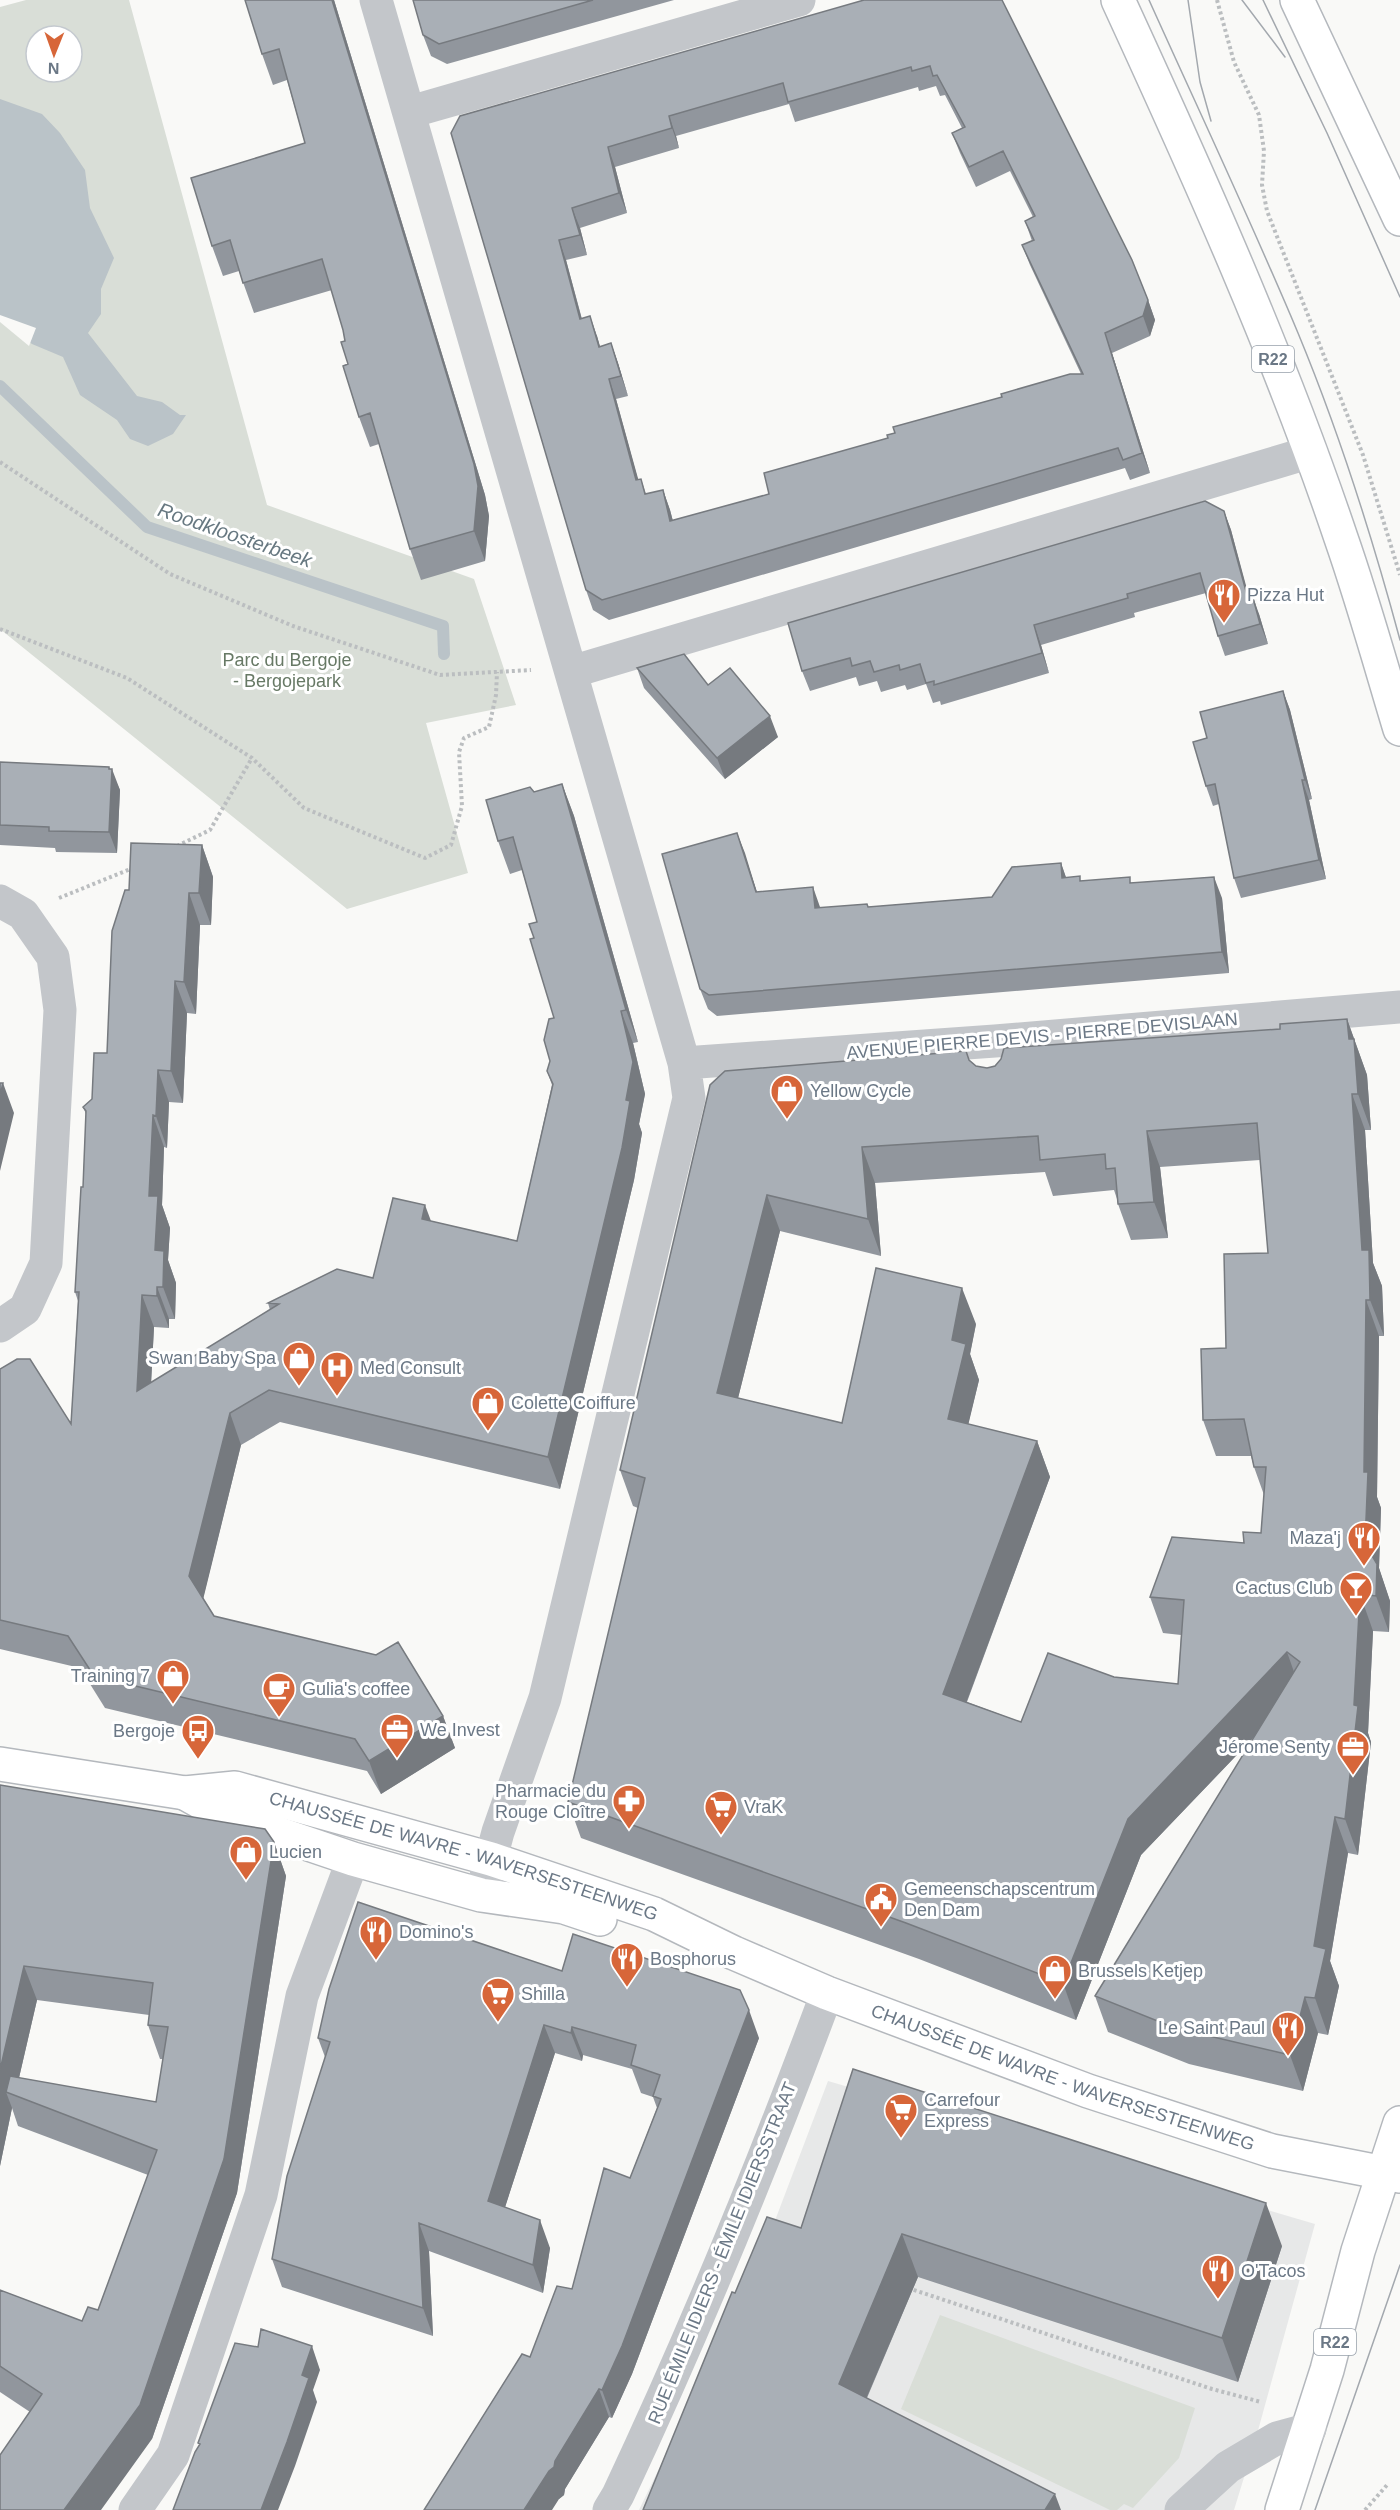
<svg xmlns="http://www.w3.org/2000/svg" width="1400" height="2510" viewBox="0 0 1400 2510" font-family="Helvetica,sans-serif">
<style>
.built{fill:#e7e8e8}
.green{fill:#d9ded7;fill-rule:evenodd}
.water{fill:#bac3c8}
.pier{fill:#f9f9f7}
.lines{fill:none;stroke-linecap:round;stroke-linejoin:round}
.stream{stroke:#bac3c8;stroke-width:12}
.major-casing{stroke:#b4b8bd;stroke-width:36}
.path{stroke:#bbbec0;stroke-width:4;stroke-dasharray:3 3;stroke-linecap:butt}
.minor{stroke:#c3c6ca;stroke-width:33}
.major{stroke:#fff;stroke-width:33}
.tram{stroke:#a3a8ae;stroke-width:1.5}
.wall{fill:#91969d;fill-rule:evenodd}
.shaded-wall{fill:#767a7f}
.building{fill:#a9afb6;stroke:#767a7f;stroke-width:1.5;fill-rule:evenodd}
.labels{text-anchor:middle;stroke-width:6;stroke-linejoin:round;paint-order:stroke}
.shield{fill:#fff;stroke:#97a0aa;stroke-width:1.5}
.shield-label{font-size:16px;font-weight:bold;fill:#6b7886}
.poi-label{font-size:18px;fill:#6b7886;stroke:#fff;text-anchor:start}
.park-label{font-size:18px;fill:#677965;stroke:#fff}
.street-label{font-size:18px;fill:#6b7886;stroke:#fff}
.water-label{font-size:20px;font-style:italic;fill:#677881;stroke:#fff}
</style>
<rect width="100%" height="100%" fill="#f9f9f7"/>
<path class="built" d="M828,2081l487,143 -61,221 -20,65h-595l121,-250z"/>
<path class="green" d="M26,0h103l138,505 207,74 42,126 -90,18 42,150 -121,36 -347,-280v-622zM36,36h36v36h-36z
M940,2315l255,93 -16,50 -46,50 -9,-4 -7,6h-7l-209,-101z"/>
<path class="water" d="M0,99l42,15 18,19 25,37 5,38 24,50 -13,31v25l-13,19 49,63 25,6 18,13h6l-13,19 -25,12 -18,-7 -13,-19 -37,-25 -17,-38 -31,-13 -32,-26z"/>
<path class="pier" d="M0,315l36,13 -7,18 -29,-24z"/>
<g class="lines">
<path class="stream" d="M0,386l147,141 296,99 1,28"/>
<g class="major-casing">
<g id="major">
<path d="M1118,0c81,176 161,354 223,538 22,63 40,128 59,191"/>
<path d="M1297,0l103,219"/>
<path id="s1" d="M0,1764l185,29 50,-5 256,71 163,55 80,39 93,40 261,98 184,60 128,25"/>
<path d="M185,1793l41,23 127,43 128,36 83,12 36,12"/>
<path d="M1282,2510l45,-140 31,-119 42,-128"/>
</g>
</g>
<path class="path" d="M1217,0l17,62 25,53 5,36 -2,34 5,26 96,244 37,120
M0,462l170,112 123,52 147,49 91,-5
M0,629l127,49 125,80 52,50 121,50 26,-13 11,-39 -3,-54 5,-14 25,-11 7,-32 1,-23
M177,846l33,-16 42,-72
M59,898l74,-30
M908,2288l304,101 49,13
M1365,2510l22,-25"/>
<path class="minor" d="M376,0l308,1063 5,35 -144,600 -47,134 -17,63
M410,112l389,-112
M571,672l740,-220
M0,901l23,13 30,43 7,53 -14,253 -21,46 -25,17
M684,1063l311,-22 405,-34
M135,2510l38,-55 88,-260 41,-199 51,-137
M609,2510l9,-15c77,-164 146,-332 209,-502
M1181,2510l47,-43 49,-29 33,-9"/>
<use href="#major" class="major"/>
<path class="tram" d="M1149,0c50,111 102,221 149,333 41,99 74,203 102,307
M1188,0l12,82 11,39
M1242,0l43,57
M1263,0l64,133 73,164
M1315,2510l85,-245"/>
</g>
<path class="wall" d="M334,0l151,495 4,21 -4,45 -64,19 -11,-31 -31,-105 -9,3 -11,-30 -11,-53 -5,-34 -11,-40 -78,23 -15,-42 -16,5 -11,-30 93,-103 -18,-63 -14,5 -11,-31z
M413,0h261l-227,64 -16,-8 -8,-21z
M1002,0l146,300 7,20 -5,16 -38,17 38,120 -20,7 -5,-12 -516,152 -16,-10 -7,-20 -135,-457zM936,86l4,10 5,-1 17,33 -10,5 8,20 16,34 34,-16 23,46 -8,4 7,20 -10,4 8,20 51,109 -79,23 -107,36 -7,5 -119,56 -96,27 -3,-11 -7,-20 -17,4 -5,-15 -3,1 -22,-81 12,-3 -10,-33 -7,-20 -11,4 -3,-11 -15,-17 -16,-59 21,-5 -7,-27 47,-15 -12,-46 64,-19 -3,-12 113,-32 6,18 123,-35 1,4z
M1224,511l7,19 17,65 11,19 9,30 -43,12 -7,-20 -12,-43 -72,20 1,4 -94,28 8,28 -108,32 -1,-4 -7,2 -7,-19 -19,6 -2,-5 -24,7 -4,-11 -18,5 -3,-9 -46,14 -8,-20z
M637,668l71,17 70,52 -53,42 -81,-91z
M1283,691l7,19 22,89 -3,1 17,79 -85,19 -7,-20 -15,-74 -6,2 -7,-20 1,-48z
M0,762l110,7 10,21 -3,63 -61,-1 -1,-4 -55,-3z
M562,784l12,32 64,226 -5,1 12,51 -6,30 3,9 -8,47 -74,309 -280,-67 -39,23 -38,153 11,18 229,100 12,32 -74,46 -14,-23 -262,-63 -25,-40 -80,-19v-280l71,55 7,-123 -3,-9 8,-105 3,-73 -3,-7 9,-8 15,-46 22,-163 73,-45 11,32 -2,48h-11l-4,89 -9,-1 -4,90 -14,-1 -2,46 -3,-1 -2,58 8,23 -2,32 8,23 -1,36h-6v9l-15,-1 -3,56 119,-73 -2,-7 105,-25 58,-57 86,20 35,-156 -5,-14 3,-10 4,-43 -20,-80 3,-16 -15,-52 -12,4 -12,-33 36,-49z
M737,833l20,59 63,16 48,-1 124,-10 69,-34 5,15 16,3 50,2 90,15 7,75 -512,43 -9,-7 -8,-20z
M1347,1019l20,56 4,55h-6l8,133 9,23 2,50h-5l-2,161 4,11 -2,60 11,33 -1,31 -16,-1 -5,102 3,9 -13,113 -10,-2 -18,108 9,25 -11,49 -10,-2 -15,58 -114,-27 -81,-32 -13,-36 160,-260 -114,119 -65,165 -157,-61 -338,-121 -13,-36 70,-294 -5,-2 -13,-36 90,-385 259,-25 7,6 11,2 293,-39zM1260,1160l8,93 -42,95 -23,72 13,36h35l3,11 10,28 -3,38 -111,64 13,36 18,2 -3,49 -64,-7 -93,45 -54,-20 83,-225 -13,-36 -69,-17 11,-44 -9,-26 6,-30 -134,99 -104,-25 42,-167 101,25 -6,-73 170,-11 8,24 61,-6 3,9 1,5 13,36 37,-2 -8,-71z
M0,1785l274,57 12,34 -49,317 -85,246 -122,-27 -30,-20v-102l82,31 16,-11 50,-135 -130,-49 -6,-18 -12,58zM37,2000l112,15 -1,10 12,34h3l-7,43 -137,-24z
M329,1989l430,49 -127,336 -20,44 -3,-1 -44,72 -1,6 -5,4 -29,-142 42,-68 58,-111 27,-70 -4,-11 -12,-4 -9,-24 -49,-14 -1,6 -27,-8 -50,154 45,41 -7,45 -114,-42 4,85 -151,-49 -10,-28 53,-202 -7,-19z
M801,2228l481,18 -44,136 -320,-105 -51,121 -224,112 92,-217z"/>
<path class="shaded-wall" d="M332,0h2l151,495 4,21 -4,45 -11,-30z
M669,116l7,20 3,12 -7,-20z
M608,147l7,20 12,46 -8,-20z
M572,208l8,20 7,27 -7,-20z
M559,240l7,20 21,79 -7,-20z
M1148,300l7,20 -5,16 -7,-20z
M590,316l7,20 9,31 -7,-20z
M1105,333l7,20 38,120 -8,-20z
M611,343l7,20 10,33 -7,-20z
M609,379l7,20 28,101 -8,-20z
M663,490l7,20 8,31 -8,-20z
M1224,511l7,19 23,85 -7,-20z
M1252,594l7,20 9,30 -8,-20z
M1034,625l7,20 8,28 -7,-20z
M1283,691l7,19 22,89 -7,-19z
M770,716l8,21 -53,42 -8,-21z
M109,767l3,8v-6l8,21 -3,63 -8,-21z
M1302,780l7,20 17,79 -7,-19z
M562,784l12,32 64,226 -12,-32z
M737,833l8,20 18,59 -7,-20z
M202,845l11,32 -2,48 -12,-32z
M1061,863l7,20 -6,-5z
M1214,877l8,21 7,75 -7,-21z
M813,887l7,20 -5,1z
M189,893l11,32 -4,89 -12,-32z
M175,981l12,32 -4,90 -12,-32z
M621,1011l12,32 12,51 -6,30 3,9 -8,47 -74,309 -12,-32 78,-357z
M1347,1019l20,56 4,55 -13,-36 -9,-55z
M158,1070l11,32 -2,46 -11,-32z
M3,1083l11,30 -14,58v-76z
M1352,1094l13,36 8,133 9,23 2,50 -14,-36 -8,-50z
M153,1115l11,32 -2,58 8,23 -2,32 8,23 -1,36 -12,-32 -8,-37 -6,-54z
M1147,1131l13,36 8,71 -14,-36z
M862,1147l13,36 6,73 -13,-37z
M767,1195l13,36 -50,199 -13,-37z
M425,1205l12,32 -15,-18z
M157,1287l12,32v9l-12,-32z
M962,1288l14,36 -6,30 9,26 -18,75 -13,-36 4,-79z
M142,1295l12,32 -5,96 -12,-32z
M1366,1300l13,36 -2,161 4,11 -2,60 11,33 -1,31 -13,-36 -11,-52 -1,-72z
M230,1413l11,32 -40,163 -12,-32z
M1037,1441l13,36 -94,253 -13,-36z
M1360,1594l13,37 -5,102 3,9 -13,113 -13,-36 9,-114z
M1287,1652l13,37 -159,166 -65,165 -13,-37 65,-164z
M443,1716l12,32 -74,46 -12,-33z
M1335,1817l13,36 -18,108 9,25 -11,49 -13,-37 -1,-52z
M274,1842l12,34 -49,317 -85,246 -51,71h-37z
M24,1966l13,34 -22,95 -9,-3 6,16 -12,58v-96z
M1305,1997l13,36 -15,58 -13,-36z
M749,2010l10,28 -127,336 -20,44 -10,-28z
M544,2025l11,28 -57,176 -10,-28z
M572,2027l11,28 -1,6 -11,-28z
M1266,2203l16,43 -44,136 -16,-44z
M540,2220l10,28 -7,45 -10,-28z
M419,2223l10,28 4,85 -10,-28z
M902,2234l16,43 -64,150 -15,-43z
M312,2346l8,24 -7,20 4,12 -22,64 -17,44h-17l41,-135z
M599,2389l10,28 -44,72 -1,6 -5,4 -7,11h-28z
M1055,2494l6,16h-16z"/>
<path class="building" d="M245,0h87l142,464 4,22 -4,45 -64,18 -40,-136 -11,4 -16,-51 5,-2 -7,-22 4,-1 -2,-11 -21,-71 -79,24 -13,-43 -18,6 -21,-68 114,-35 -26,-94 -17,5z
M413,0h180l-154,44 -16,-9z
M864,0h138l130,260 16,40 -5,16 -38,17 37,120 -19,7 -5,-12 -516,152 -16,-10 -135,-457 9,-17zM930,66l3,10 4,-1 28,52 -13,6 17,34 34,-16 32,65 -10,5 9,19 -12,5 61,129h-13l-69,20 1,3 -109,30 2,6 -8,2 1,3 -124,35 5,21 -99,27 -7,-31 -18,4 -4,-15 -5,1 -27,-101 12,-3 -10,-33 -12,4 -9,-31 -10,3 -21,-79 21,-5 -8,-27 47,-15 -11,-46 64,-19 -3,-12 114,-33 5,19 123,-35 1,4z
M1205,501l19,10 23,84 5,-1 8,30 -42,12 -18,-63 -73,21 1,4 -94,27 8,28 -108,32v-4l-8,2 -6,-19 -20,6 -1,-5 -25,7 -4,-11 -18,5 -2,-8 -48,13 -14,-48z
M684,654l24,31 22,-17 40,48 -53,42 -80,-90z
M1283,691l22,89h-3l17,80 -85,18 -19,-94 -9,2 -13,-44 14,-4 -7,-26z
M0,762l109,5v2h3l-3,63 -60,-1v-4l-49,-2z
M562,784l64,226 -5,1 12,51 -7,38 4,1 -8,47 -74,309 -279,-67 -39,23 -41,163 25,40 162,39 22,-13 45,74 -74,45 -14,-22 -261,-63 -26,-40 -68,-16v-251l17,-10h13l41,65 8,-132h-4l6,-105h2l3,-76 -3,-4 9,-8 2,-46h13l5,-122 13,-41h4l2,-47 71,2 -3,48h-10l-5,89 -9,-1 -4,90 -13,-1 -2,46 -3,-1 -4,81h9l-3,54 9,1 -1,36h-6v9l-15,-1 -5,96 142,-87 -11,-1 69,-34 36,9 20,-80 32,7 -3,14 95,22 36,-157 -6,-13 3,-10 -6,-21 5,-21 5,-1 -24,-79 4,-1 -5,-14 8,-2 -24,-85 -15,4 -12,-41 44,-13 4,5z
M737,833l19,59 57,-5 2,21 52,-4 1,3 124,-10 20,-30 49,-4 1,15 18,-2v5l50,-4v6l84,-6 8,75 -513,43 -9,-6 -38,-135z
M1347,1019l2,20h5l4,55h-6l10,156h7l1,50h-4l-2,172h4l-3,72 12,20 -1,32 -16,-2 -6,111 4,1 -13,113 -10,-2 -21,129 12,3 -11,49 -10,-1 -15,58 -115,-27 -80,-32 205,-334 -13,-10 -159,167 -65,164 -157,-60 -338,-121 77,-324 -25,-8 90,-385 15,-14 241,-20 3,9 7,6 11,2 8,-2 6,-7 3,-11 276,-19v-5zM1257,1123l11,130 -44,1 2,94 -25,1 2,71 41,-1 10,48h12l-5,66 -18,-1 1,11 -72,-6 -22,60 34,3 -6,84 -64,-7 -66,-24 -27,69 -78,-28 94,-253 -89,-22 18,-75 -14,-4 10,-52 -86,-20 -34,155 -125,-30 50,-198 101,24 -6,-72 176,-11 2,24 65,-6 1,15 9,-1 3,36 36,-2 -7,-71z
M0,1083h3l-3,12z
M0,1785l265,44 9,13 -50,317 -84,246 -76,105h-64v-55l42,-61 -42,-28v-76l82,31 6,-14 10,3 59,-160 -151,-58 4,-16 146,26 12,-75 -20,-2 5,-42 -129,-17 -24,104z
M358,1902l204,69 11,-37 167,56 9,20 -127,336 -20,44 -3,-1 -44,72 -1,6 -5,4 -25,39h-100l98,-156 8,3 27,-71 15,3 32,-121 26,10 31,-79 -8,-3 7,-21 -29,-10 5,-20 -64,-18 -1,6 -27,-8 -56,176 52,19 -7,45 -114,-42 4,85 -151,-49 15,-83 43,-134 -12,-4 11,-49z
M853,2069l413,134 -44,135 -320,-104 -63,150 216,110 -10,16h-402l89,-218 3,1 32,-76 34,11z
M261,2329l51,17 -10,29 7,3 -22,64 -26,68h-88l22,-58 5,-8 -2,-1 37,-100 23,4z"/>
<defs>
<g id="restaurant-pin" transform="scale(1.725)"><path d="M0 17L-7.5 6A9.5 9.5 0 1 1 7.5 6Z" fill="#d76639" stroke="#fff"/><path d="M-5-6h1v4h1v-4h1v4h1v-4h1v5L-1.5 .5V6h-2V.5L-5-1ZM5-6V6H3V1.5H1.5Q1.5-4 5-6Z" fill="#fff"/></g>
<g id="shop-pin" transform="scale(1.725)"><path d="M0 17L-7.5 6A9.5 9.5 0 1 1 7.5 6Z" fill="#d76639" stroke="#fff"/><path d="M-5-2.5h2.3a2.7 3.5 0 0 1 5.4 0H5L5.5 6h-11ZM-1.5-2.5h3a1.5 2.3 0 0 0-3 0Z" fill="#fff"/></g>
<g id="hospital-pin" transform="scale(1.725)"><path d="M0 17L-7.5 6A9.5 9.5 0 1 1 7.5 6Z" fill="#d76639" stroke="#fff"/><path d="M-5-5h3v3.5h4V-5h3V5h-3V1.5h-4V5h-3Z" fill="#fff"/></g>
<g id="bar-pin" transform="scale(1.725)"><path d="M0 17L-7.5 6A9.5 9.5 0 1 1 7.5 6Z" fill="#d76639" stroke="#fff"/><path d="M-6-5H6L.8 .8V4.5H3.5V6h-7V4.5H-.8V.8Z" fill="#fff"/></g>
<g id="cafe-pin" transform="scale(1.725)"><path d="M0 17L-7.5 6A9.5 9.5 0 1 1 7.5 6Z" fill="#d76639" stroke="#fff"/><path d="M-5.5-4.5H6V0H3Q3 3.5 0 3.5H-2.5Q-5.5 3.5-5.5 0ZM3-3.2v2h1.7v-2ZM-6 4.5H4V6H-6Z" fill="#fff"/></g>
<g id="office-pin" transform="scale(1.725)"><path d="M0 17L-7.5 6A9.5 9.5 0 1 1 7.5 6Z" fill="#d76639" stroke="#fff"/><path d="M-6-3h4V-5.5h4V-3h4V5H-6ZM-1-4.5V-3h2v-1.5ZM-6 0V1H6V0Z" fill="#fff"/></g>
<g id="bus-pin" transform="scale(1.725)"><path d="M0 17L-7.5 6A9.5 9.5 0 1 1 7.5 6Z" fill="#d76639" stroke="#fff"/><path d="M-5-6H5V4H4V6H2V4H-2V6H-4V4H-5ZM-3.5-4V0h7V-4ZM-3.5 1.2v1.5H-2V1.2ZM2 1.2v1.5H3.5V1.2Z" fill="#fff"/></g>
<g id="pharmacy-pin" transform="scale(1.725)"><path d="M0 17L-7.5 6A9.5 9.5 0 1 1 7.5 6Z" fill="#d76639" stroke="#fff"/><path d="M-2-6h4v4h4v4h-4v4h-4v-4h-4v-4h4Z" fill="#fff"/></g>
<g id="supermarket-pin" transform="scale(1.725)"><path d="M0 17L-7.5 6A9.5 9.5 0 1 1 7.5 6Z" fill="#d76639" stroke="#fff"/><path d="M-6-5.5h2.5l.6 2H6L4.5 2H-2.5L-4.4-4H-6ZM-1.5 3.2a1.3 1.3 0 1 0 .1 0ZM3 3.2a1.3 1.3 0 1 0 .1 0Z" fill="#fff"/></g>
<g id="civic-pin" transform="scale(1.725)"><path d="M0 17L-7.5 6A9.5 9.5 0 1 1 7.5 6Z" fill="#d76639" stroke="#fff"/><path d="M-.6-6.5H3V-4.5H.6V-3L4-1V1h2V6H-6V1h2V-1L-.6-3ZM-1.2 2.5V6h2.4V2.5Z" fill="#fff"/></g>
</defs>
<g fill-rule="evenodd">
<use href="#restaurant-pin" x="1224" y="595"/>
<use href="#shop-pin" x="787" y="1091"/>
<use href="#shop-pin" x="299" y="1358"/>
<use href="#hospital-pin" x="337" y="1368"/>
<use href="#shop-pin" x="488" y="1403"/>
<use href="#restaurant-pin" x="1364" y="1538"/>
<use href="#bar-pin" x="1356" y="1588"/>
<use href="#shop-pin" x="173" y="1676"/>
<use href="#cafe-pin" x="279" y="1689"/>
<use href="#office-pin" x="397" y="1730"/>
<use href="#bus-pin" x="198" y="1731"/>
<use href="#office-pin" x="1353" y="1747"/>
<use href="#pharmacy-pin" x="629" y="1801"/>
<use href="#supermarket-pin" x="721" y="1807"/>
<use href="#shop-pin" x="246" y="1852"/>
<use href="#civic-pin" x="881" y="1899"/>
<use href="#restaurant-pin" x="376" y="1932"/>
<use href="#restaurant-pin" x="627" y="1959"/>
<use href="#shop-pin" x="1055" y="1971"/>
<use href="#supermarket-pin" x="498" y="1994"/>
<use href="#restaurant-pin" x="1288" y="2028"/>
<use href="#supermarket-pin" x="901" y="2110"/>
<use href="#restaurant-pin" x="1218" y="2271"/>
</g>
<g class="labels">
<g class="shield">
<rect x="1252" y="346" width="42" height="26" rx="4.5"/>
<rect x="1314" y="2329" width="42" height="26" rx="4.5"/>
</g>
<g class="shield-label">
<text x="1273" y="365">R22</text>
<text x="1335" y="2348">R22</text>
</g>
<g class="poi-label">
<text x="1247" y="601">Pizza Hut</text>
<text x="810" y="1097">Yellow Cycle</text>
<text x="276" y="1364" text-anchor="end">Swan Baby Spa</text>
<text x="360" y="1374">Med Consult</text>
<text x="511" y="1409">Colette Coiffure</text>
<text x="1341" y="1544" text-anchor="end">Maza'j</text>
<text x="1333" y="1594" text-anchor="end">Cactus Club</text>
<text x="150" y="1682" text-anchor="end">Training 7</text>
<text x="302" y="1695">Gulia's coffee</text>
<text x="420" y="1736">We Invest</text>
<text x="175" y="1737" text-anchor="end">Bergoje</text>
<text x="1330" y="1753" text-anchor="end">Jérome Senty</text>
<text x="606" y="1797" text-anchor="end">Pharmacie du<tspan x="606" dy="21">Rouge Cloître</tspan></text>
<text x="744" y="1813">VraK</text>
<text x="269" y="1858">Lucien</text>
<text x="904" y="1895">Gemeenschapscentrum<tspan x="904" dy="21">Den Dam</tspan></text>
<text x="399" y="1938">Domino's</text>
<text x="650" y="1965">Bosphorus</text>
<text x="1078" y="1977">Brussels Ketjep</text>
<text x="521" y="2000">Shilla</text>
<text x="1265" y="2034" text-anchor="end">Le Saint Paul</text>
<text x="924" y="2106">Carrefour<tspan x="924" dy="21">Express</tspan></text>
<text x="1241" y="2277">O'Tacos</text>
</g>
<g class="park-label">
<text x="287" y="666">Parc du Bergoje<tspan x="287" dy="21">- Bergojepark</tspan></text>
</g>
<g class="street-label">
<text transform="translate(1042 1036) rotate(-5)" y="6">AVENUE PIERRE DEVIS - PIERRE DEVISLAAN</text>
<text dy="6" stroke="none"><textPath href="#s1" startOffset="476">CHAUSSÉE DE WAVRE - WAVERSESTEENWEG</textPath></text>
<text dy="6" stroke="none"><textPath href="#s1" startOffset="1116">CHAUSSÉE DE WAVRE - WAVERSESTEENWEG</textPath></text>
<text transform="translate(722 2253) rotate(-68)" y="6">RUE ÉMILE IDIERS - ÉMILE IDIERSSTRAAT</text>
</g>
<g class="water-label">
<text transform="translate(235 535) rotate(19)" y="7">Roodkloosterbeek</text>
</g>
</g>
<g transform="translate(54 54) rotate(181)"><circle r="28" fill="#ffffff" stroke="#c4c9cf" stroke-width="1.5"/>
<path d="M0-4.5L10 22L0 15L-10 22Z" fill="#d76639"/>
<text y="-9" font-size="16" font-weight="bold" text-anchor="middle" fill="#6b7886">N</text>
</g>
</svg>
